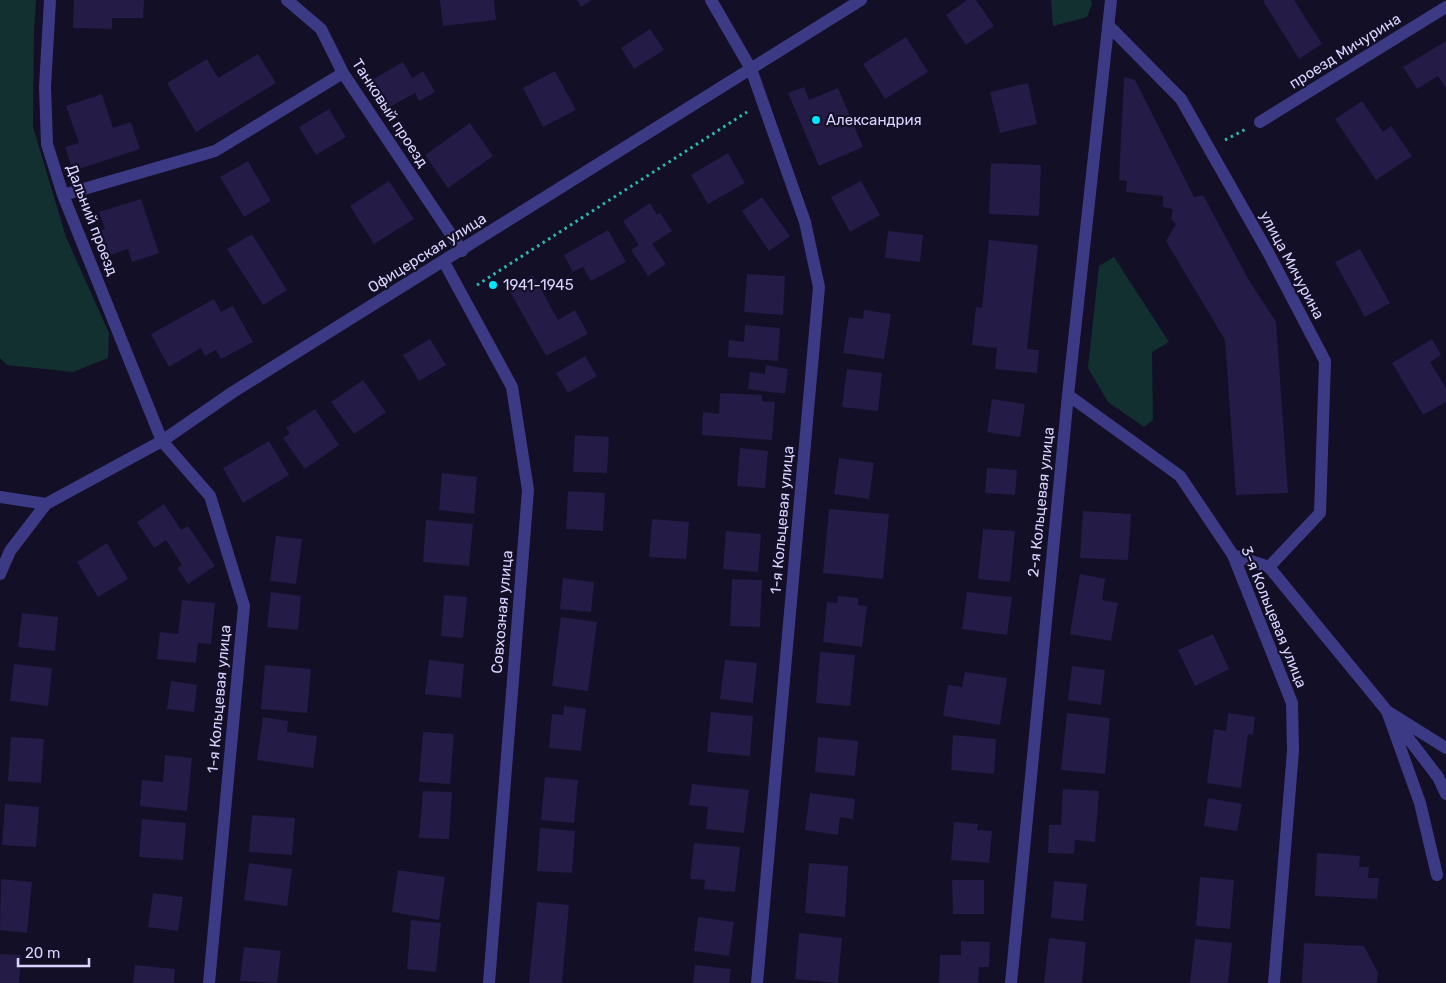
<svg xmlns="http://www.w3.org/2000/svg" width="1446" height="983" viewBox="0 0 1446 983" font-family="Rubik,sans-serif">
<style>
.green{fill:#12302f}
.building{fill:#241b47}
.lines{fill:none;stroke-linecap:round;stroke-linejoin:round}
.path{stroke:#2fb8b0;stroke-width:3;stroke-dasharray:2.5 4;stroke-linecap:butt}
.minor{stroke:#3d3a85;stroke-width:12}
.poi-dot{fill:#00e5ff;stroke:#130f26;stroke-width:2}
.labels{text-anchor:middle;stroke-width:4.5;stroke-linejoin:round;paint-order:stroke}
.street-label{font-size:15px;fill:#d9d4ff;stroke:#130f26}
.poi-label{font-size:15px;fill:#d9d4ff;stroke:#130f26;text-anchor:start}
</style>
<rect width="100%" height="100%" fill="#130f26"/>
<path class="green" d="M0,0h36l-2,32 -1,95 33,110 43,96 -1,25 -35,14 -66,-7 -7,-7z
M1051,0h40l1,4 -5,13 -34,9z
M1114,257l55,85 -17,10 1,68 -9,7 -36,-25 -20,-34 11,-102z"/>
<path class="building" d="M74,0h70l-1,18h-31v11l-39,-1z
M440,0h54l2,20 -53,6z
M577,0h15l-11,7z
M967,0h9l18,26 -28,19 -20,-30z
M1265,0h29l28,44 -23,15 -36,-58z
M650,29l14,21 -30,19 -13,-21z
M906,37l22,35 -43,27 -22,-35z
M1446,41v47l-8,-12 -21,13 -14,-22z
M258,54l18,29 -80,49 -29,-49 40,-24 11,19z
M403,62l9,16 11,-7 12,21 -16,9 -4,-8 -27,15 -16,-28z
M555,71l21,39 -33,17 -20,-39z
M1124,77l11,3 59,117 9,-2 47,87 26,40 12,171 -52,2 -11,-155 -59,-99 10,-17 -5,-5 2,-10 -10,-2v-11l-37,-4 1,-11 -8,-1z
M1028,83l9,41 -37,9 -10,-41z
M804,87l5,13 29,-12 25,59 -44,19 -31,-73z
M102,94l11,34 18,-6 9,27 -67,22 -8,-24 14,-4 -13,-37z
M1362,101l21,31 8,-6 21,30 -36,24 -41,-61z
M329,109l17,28 -30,18 -17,-28z
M470,123l23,33 -45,32 -23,-33z
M728,153l17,30 -37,21 -17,-29z
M248,161l23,40 -27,16 -24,-40z
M991,163l50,2 -2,51 -50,-2z
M389,181l25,38 -40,25 -24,-38z
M861,181l19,34 -30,17 -19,-35z
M762,197l28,39 -21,15 -27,-40z
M141,199l18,54 -27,9 -4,-13 -20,7 -8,-25 5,-2 -6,-17z
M650,203l7,12 3,-2 12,18 -20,13 14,20 -18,12 -17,-26 8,-5 -16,-24z
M608,230l18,32 -35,19 -8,-14 -10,5 -9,-17z
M888,231l35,4 -3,27 -35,-4z
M252,234l35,56 -24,15 -36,-56z
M989,240l49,5 -11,104 12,1 -2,23 -42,-4 2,-21 -25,-3 4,-38 6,1z
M1360,249l30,54 -25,14 -30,-55z
M747,274l38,2 -2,39 -39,-3z
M533,275l25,45 17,-10 13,24 -42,22 -38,-68z
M214,299l7,13 12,-6 20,36 -32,17 -5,-9 -11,6 -4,-8 -32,19 -18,-33z
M864,310l27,4 -7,45 -41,-6 6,-36 14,2z
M745,325l35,3 -2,33 -50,-4 1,-17 15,2z
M430,339l16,26 -27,16 -16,-26z
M1432,339l9,16 -11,7 16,26v14l-23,13 -31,-52z
M585,356l12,20 -29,17 -12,-20z
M766,365l22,4 -3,25 -37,-5 2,-17 15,2z
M847,369l35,4 -4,38 -36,-4z
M363,380l23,32 -32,22 -23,-32z
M720,393l42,2v6l13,1 -3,38 -70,-5 1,-23 16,2z
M992,399l33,5 -5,33 -33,-5z
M315,409l24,36 -34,24 -22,-31 7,-5 -4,-5z
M575,435l34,2 -2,36 -34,-1z
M269,441l20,34 -46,28 -20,-35z
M740,448l28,3 -3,37 -28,-2z
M839,458l35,5 -5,36 -35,-5z
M987,468l30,2 -2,25 -30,-2z
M442,473l35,4 -3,37 -35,-4z
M568,491l37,2 -2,38 -37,-2z
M164,504l17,26 7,-4 27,40 -27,18 -11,-16 5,-3 -16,-25 -12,8 -17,-26z
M829,509l60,5 -6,65 -60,-6z
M1083,511l48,3 -3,46 -48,-2z
M652,519l37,3 -3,37 -37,-2z
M426,520l47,4 -4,42 -46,-4z
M983,529l32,2 -5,51 -32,-3z
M726,531l35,3 -3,38 -35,-3z
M276,536l26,3 -6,45 -26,-3z
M107,543l21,36 -30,18 -21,-35z
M1080,574l25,5 -3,21 16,3 -7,38 -41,-7z
M563,578l31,4 -3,30 -31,-3z
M732,579l30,1 -2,47 -30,-1z
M271,592l30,4 -3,34 -31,-3z
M967,592l45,5 -5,38 -45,-6z
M444,595l23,2 -4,41 -22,-2z
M838,596l20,2v7l9,1 -5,41 -39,-5 4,-40 10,1z
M182,600l33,3 -4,41 -13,-1 -2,20 -39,-4 3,-27 18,2z
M22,613l36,4 -3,34 -37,-4z
M561,617l36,5 -9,69 -36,-5z
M1213,634l16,35 -34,17 -17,-36z
M820,652l35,3 -5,51 -34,-3z
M429,660l35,4 -3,34 -36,-4z
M725,660l32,3 -4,40 -33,-4z
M14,664l38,4 -4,38 -38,-5z
M265,665l46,4 -4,44 -46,-4z
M1072,666l33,4 -4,35 -33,-5z
M965,672l42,6 -7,47 -57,-9 5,-31 14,2z
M171,681l26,4 -3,27 -27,-3z
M564,706l22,3 -5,42 -32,-3 3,-34 11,1z
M711,712l42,4 -3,40 -43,-4z
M1067,713l43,5 -5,56 -44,-4z
M1228,713l27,4 -2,18 -5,-1 -7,54 -34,-5 7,-54 12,2z
M263,717l25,4 -1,11 30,4 -4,32 -56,-8z
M423,732l31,2 -4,50 -31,-2z
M953,735l43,4 -2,35 -43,-4z
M11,737l33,2 -3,44 -33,-2z
M818,737l40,4 -3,35 -40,-4z
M165,755l27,3 -5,53 -47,-5 2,-26 21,2z
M545,777l33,3 -4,43 -33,-3z
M692,784l57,6 -5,43 -38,-4 2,-22 -19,-2z
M1063,789l36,2 -4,51 -20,-2 -1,14 -26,-1 1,-28h12z
M423,791l29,1 -3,47 -30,-1z
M810,793l45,6 -2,20 -13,-2 -2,18 -33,-5z
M1208,798l34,6 -5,27 -33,-5z
M5,804l34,3 -3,40 -34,-2z
M252,815l43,3 -3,37 -43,-3z
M142,819l44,4 -3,37 -44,-3z
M954,822l24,2 -1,6 15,1 -3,32 -38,-3z
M540,828l35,3 -3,42 -35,-2z
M694,843l46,4 -5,45 -31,-3 1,-9 -15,-1z
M1317,853l43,3 -1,11h10l-1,11h11l-2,21 -62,-3z
M249,863l43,6 -5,37 -43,-6z
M809,863l39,3 -3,51 -40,-4z
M398,870l47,7 -6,43 -47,-8z
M1200,877l34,3 -4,49 -34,-3z
M1,879l31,3 -5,51 -27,-3z
M952,880h32v34h-31z
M1054,881l33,3 -4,37 -32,-3z
M153,893l30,4 -5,34 -30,-4z
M537,902l32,3 -7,78h-33z
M698,917l36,5 -5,34 -35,-5z
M411,920l30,3 -5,49 -29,-3z
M799,933l43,5 -4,45 -43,-4z
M1049,938l37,4 -4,41h-38z
M1195,939l37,4 -4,40h-38z
M961,941l29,1 -1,25h-10l-1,16h-39l1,-28h21z
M1304,943l60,3 14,27 -1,10h-75z
M244,947l37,4 -4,32 -37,-2z
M0,954l21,1 -2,28h-19z
M135,965l40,4 -1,14h-41z
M695,965l36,4 -2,14h-36z"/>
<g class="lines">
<path class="path" d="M1225,140l21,-11
M477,285l270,-173"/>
<path class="minor" d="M50,0l-5,87 2,57 16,51 99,246 48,55 34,110 -35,377
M287,0l34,29 22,44 119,178
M711,0l40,69 54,153 14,65 -62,696
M1108,25l73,74 88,155 56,107 -5,152 -51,54
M1260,122l186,-115
M63,195l152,-44 128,-78
M444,262l68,125 16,103 -39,493
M1068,395l112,81 53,79 59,148 1,48 -19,232
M0,497l46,7 116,-63 71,-49 628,-392
M1233,555l36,12 118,144 59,37
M0,574l10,-23 36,-47
M1387,711l33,92 17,72
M1395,721l43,56 8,17
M1011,983l57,-588 43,-395"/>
</g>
<g class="poi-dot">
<circle cx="816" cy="120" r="5"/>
<circle cx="493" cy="285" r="5"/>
</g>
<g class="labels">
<g class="street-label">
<text transform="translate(1345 51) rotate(-32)" y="5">проезд Мичурина</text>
<text transform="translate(390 113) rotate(57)" y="5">Танковый проезд</text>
<text transform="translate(92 220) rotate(69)" y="5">Дальний проезд</text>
<text transform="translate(427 253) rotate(-32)" y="5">Офицерская улица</text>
<text transform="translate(1292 265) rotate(62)" y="5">улица Мичурина</text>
<text transform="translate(1041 502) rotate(-84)" y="5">2-я Кольцевая улица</text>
<text transform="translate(782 520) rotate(-85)" y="5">1-я Кольцевая улица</text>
<text transform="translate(502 612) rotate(-85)" y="5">Совхозная улица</text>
<text transform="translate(1274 617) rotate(68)" y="5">3-я Кольцевая улица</text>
<text transform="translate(219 699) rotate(-85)" y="5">1-я Кольцевая улица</text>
</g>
<g class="poi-label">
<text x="826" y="125">Александрия</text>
<text x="503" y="290">1941-1945</text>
</g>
</g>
<path d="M18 958v8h71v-8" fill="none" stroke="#d9d4ff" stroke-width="2.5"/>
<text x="25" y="958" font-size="15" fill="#d9d4ff" stroke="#130f26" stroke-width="4" paint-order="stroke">20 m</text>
</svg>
